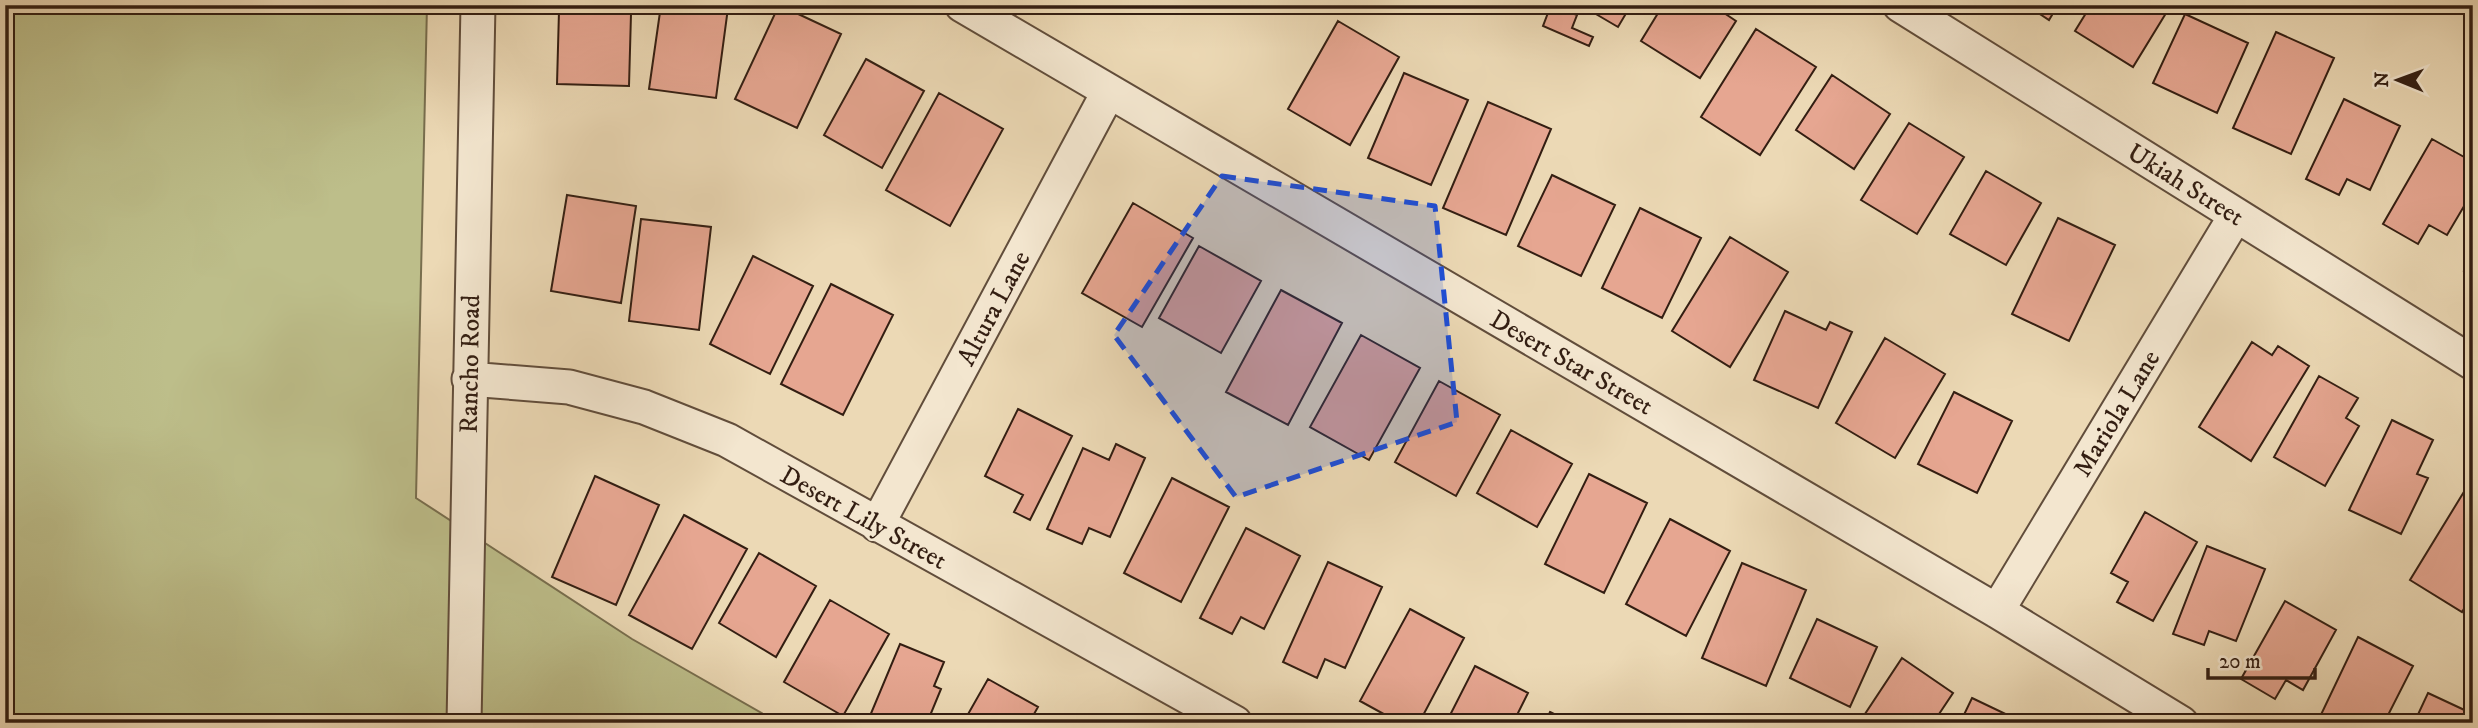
<svg xmlns="http://www.w3.org/2000/svg" width="2478" height="728" viewBox="0 0 2478 728" font-family="'IM FELL DW Pica',serif">
<style>
.green{fill:#bdbe8a;stroke:#786e4e;stroke-width:2}
.building{fill:#e6a691;stroke:#331e12;stroke-width:2}
.lines{fill:none;stroke-linecap:round;stroke-linejoin:round}
.minor-casing{stroke:#614d3b;stroke-width:37}
.minor{stroke:#f3e6cf;stroke-width:33}
.marked{fill:#1d4ed8;fill-opacity:0.2;stroke:#1d4ed8;stroke-width:5;stroke-dasharray:14 9;stroke-linejoin:round}
.labels{text-anchor:middle;stroke-width:5;stroke-linejoin:round;paint-order:stroke}
.street-label{font-size:26px;fill:#331e12;stroke:#f3e6cf}
</style>
<rect width="100%" height="100%" fill="#ecd9b5"/>
<filter id="stains"><feTurbulence type="fractalNoise" baseFrequency=".00286" numOctaves="4"/><feColorMatrix values="0 0 0 0 .2 0 0 0 0 .09 0 0 0 0 .02 0 0 0 .5 -.17"/></filter>
<radialGradient id="worn" r=".72"><stop offset=".6" stop-color="#630" stop-opacity="0"/><stop offset="1" stop-color="#630" stop-opacity=".3"/></radialGradient>
<path class="green" d="M5,5h422l-11,493 216,141 147,84h-774z"/>
<path class="building" d="M661,5l67,3 -12,90 -67,-9z
M779,5l62,29 -44,94 -62,-29z
M1551,5l26,10 -5,13 21,9 -4,9 -46,-20z
M1592,5h39l-13,22 -29,-17z
M1663,5h49l24,16 -36,57 -59,-37z
M2026,5h32l-9,15z
M2091,5h80l-38,62 -58,-36z
M559,11l72,3 -2,72 -72,-2z
M2185,14l63,29 -31,70 -64,-30z
M1338,21l61,36 -49,88 -62,-36z
M1756,29l60,38 -56,88 -59,-38z
M2276,32l58,26 -43,96 -58,-26z
M866,59l58,32 -42,77 -58,-33z
M1404,73l64,27 -37,85 -63,-27z
M1832,75l58,39 -36,55 -58,-39z
M939,93l64,36 -53,97 -64,-36z
M2344,99l56,27 -30,64 -23,-11 -8,16 -33,-16z
M1488,102l63,27 -45,106 -63,-27z
M1909,123l55,34 -47,77 -56,-34z
M2432,139l41,23v29l-26,44 -18,-10 -11,19 -35,-20z
M1986,171l55,32 -35,62 -56,-31z
M1552,175l63,30 -34,71 -63,-30z
M567,195l69,11 -15,97 -70,-12z
M1133,203l60,35 -51,89 -60,-34z
M1640,208l61,30 -39,80 -60,-30z
M2058,218l57,27 -46,96 -57,-27z
M641,219l70,8 -12,103 -70,-9z
M1730,237l58,35 -58,95 -58,-36z
M1199,246l62,35 -40,72 -62,-35z
M753,256l60,30 -43,88 -60,-30z
M2473,256v20l-9,-5z
M831,284l62,31 -50,100 -62,-31z
M1281,290l61,33 -54,102 -62,-33z
M1785,311l41,19 4,-8 22,10 -34,76 -64,-28z
M1361,335l59,33 -51,92 -59,-33z
M1885,338l60,36 -50,84 -59,-35z
M2252,342l20,13 6,-9 31,20 -58,95 -52,-34z
M2319,376l39,22 -12,20 13,8 -34,60 -51,-29z
M1439,381l61,34 -44,81 -61,-34z
M1954,392l58,29 -35,72 -59,-29z
M1018,409l54,27 -42,84 -16,-8 9,-17 -38,-19z
M2392,420l41,20 -16,34 11,4 -27,56 -52,-24z
M1511,430l61,34 -35,63 -60,-34z
M1116,444l29,14 -35,79 -21,-9 -7,16 -35,-15 36,-81 26,12z
M1589,474l58,29 -43,90 -59,-29z
M595,476l64,29 -43,100 -64,-28z
M2473,477v117l-11,18 -52,-32z
M1172,478l57,29 -48,95 -57,-29z
M2145,512l52,30 -44,79 -36,-19 11,-20 -17,-9z
M684,515l63,34 -55,100 -63,-34z
M1670,519l60,32 -44,85 -60,-32z
M1246,528l54,28 -36,73 -23,-12 -9,17 -32,-16z
M2207,546l58,23 -29,72 -27,-10 -5,14 -31,-11z
M759,553l57,33 -40,71 -57,-34z
M1328,562l54,25 -37,81 -20,-9 -8,19 -34,-16z
M1742,563l64,27 -40,96 -64,-28z
M830,600l59,34 -46,82 -59,-34z
M2285,601l51,29 -33,60 -17,-10 -11,19 -34,-20z
M1410,609l54,29 -45,85h-19l-40,-22z
M1817,619l60,28 -27,60 -60,-29z
M2358,637l55,29 -29,57h-67z
M900,644l44,18 -10,24 7,3 -14,34h-60z
M1902,658l51,35 -20,30h-74z
M1475,666l53,27 -15,30h-67z
M988,679l50,28 -9,16h-66z
M2428,693l45,21v9h-59z
M1972,698l42,20 -2,5h-52z
M1550,712l22,11h-27z"/>
<g class="lines">
<g class="minor-casing">
<path id="minor" d="M962,5l1035,606 184,112
M1900,5l573,358
M469,379l100,8 75,20 83,33 508,283
M877,525l232,-434
M1997,611l239,-396
M464,723l14,-718"/>
</g>
<use href="#minor" class="minor"/>
</g>
<path class="marked" d="M1222,176l213,30 22,216 -221,75 -122,-162z"/>
<g class="labels">
<g class="street-label">
<text transform="translate(2186 184) rotate(32)" y="9">Ukiah Street</text>
<text transform="translate(993 308) rotate(-62)" y="9">Altura Lane</text>
<text transform="translate(1572 362) rotate(30)" y="9">Desert Star Street</text>
<text transform="translate(469 364) rotate(-89)" y="9">Rancho Road</text>
<text transform="translate(2116 413) rotate(-59)" y="9">Mariola Lane</text>
<text transform="translate(864 517) rotate(29)" y="9">Desert Lily Street</text>
</g>
</g>
<rect width="2478" height="728" fill="none" stroke="#ecd9b5" stroke-width="28"/>
<rect x="7" y="7" width="2464" height="714" fill="none" stroke="#331e12" stroke-width="3.5"/>
<rect x="14" y="14" width="2450" height="700" fill="none" stroke="#331e12" stroke-width="2"/>
<g transform="translate(2398 80) rotate(271)" stroke="#f3e6cf" stroke-width="5" paint-order="stroke">
<path d="M0-5L12 26L0 18L-12 26Z" fill="#331e12"/>
<text y="-10" font-size="19" font-weight="bold" text-anchor="middle" fill="#331e12">N</text>
</g>
<path d="M2208 668v10h107v-10" fill="none" stroke="#331e12" stroke-width="3.5"/>
<text x="2219" y="668" font-size="21" fill="#331e12" stroke="#f3e6cf" stroke-width="5" paint-order="stroke">20 m</text>
<rect width="100%" height="100%" filter="url(#stains)"/>
<rect width="100%" height="100%" fill="url(#worn)"/>
</svg>
